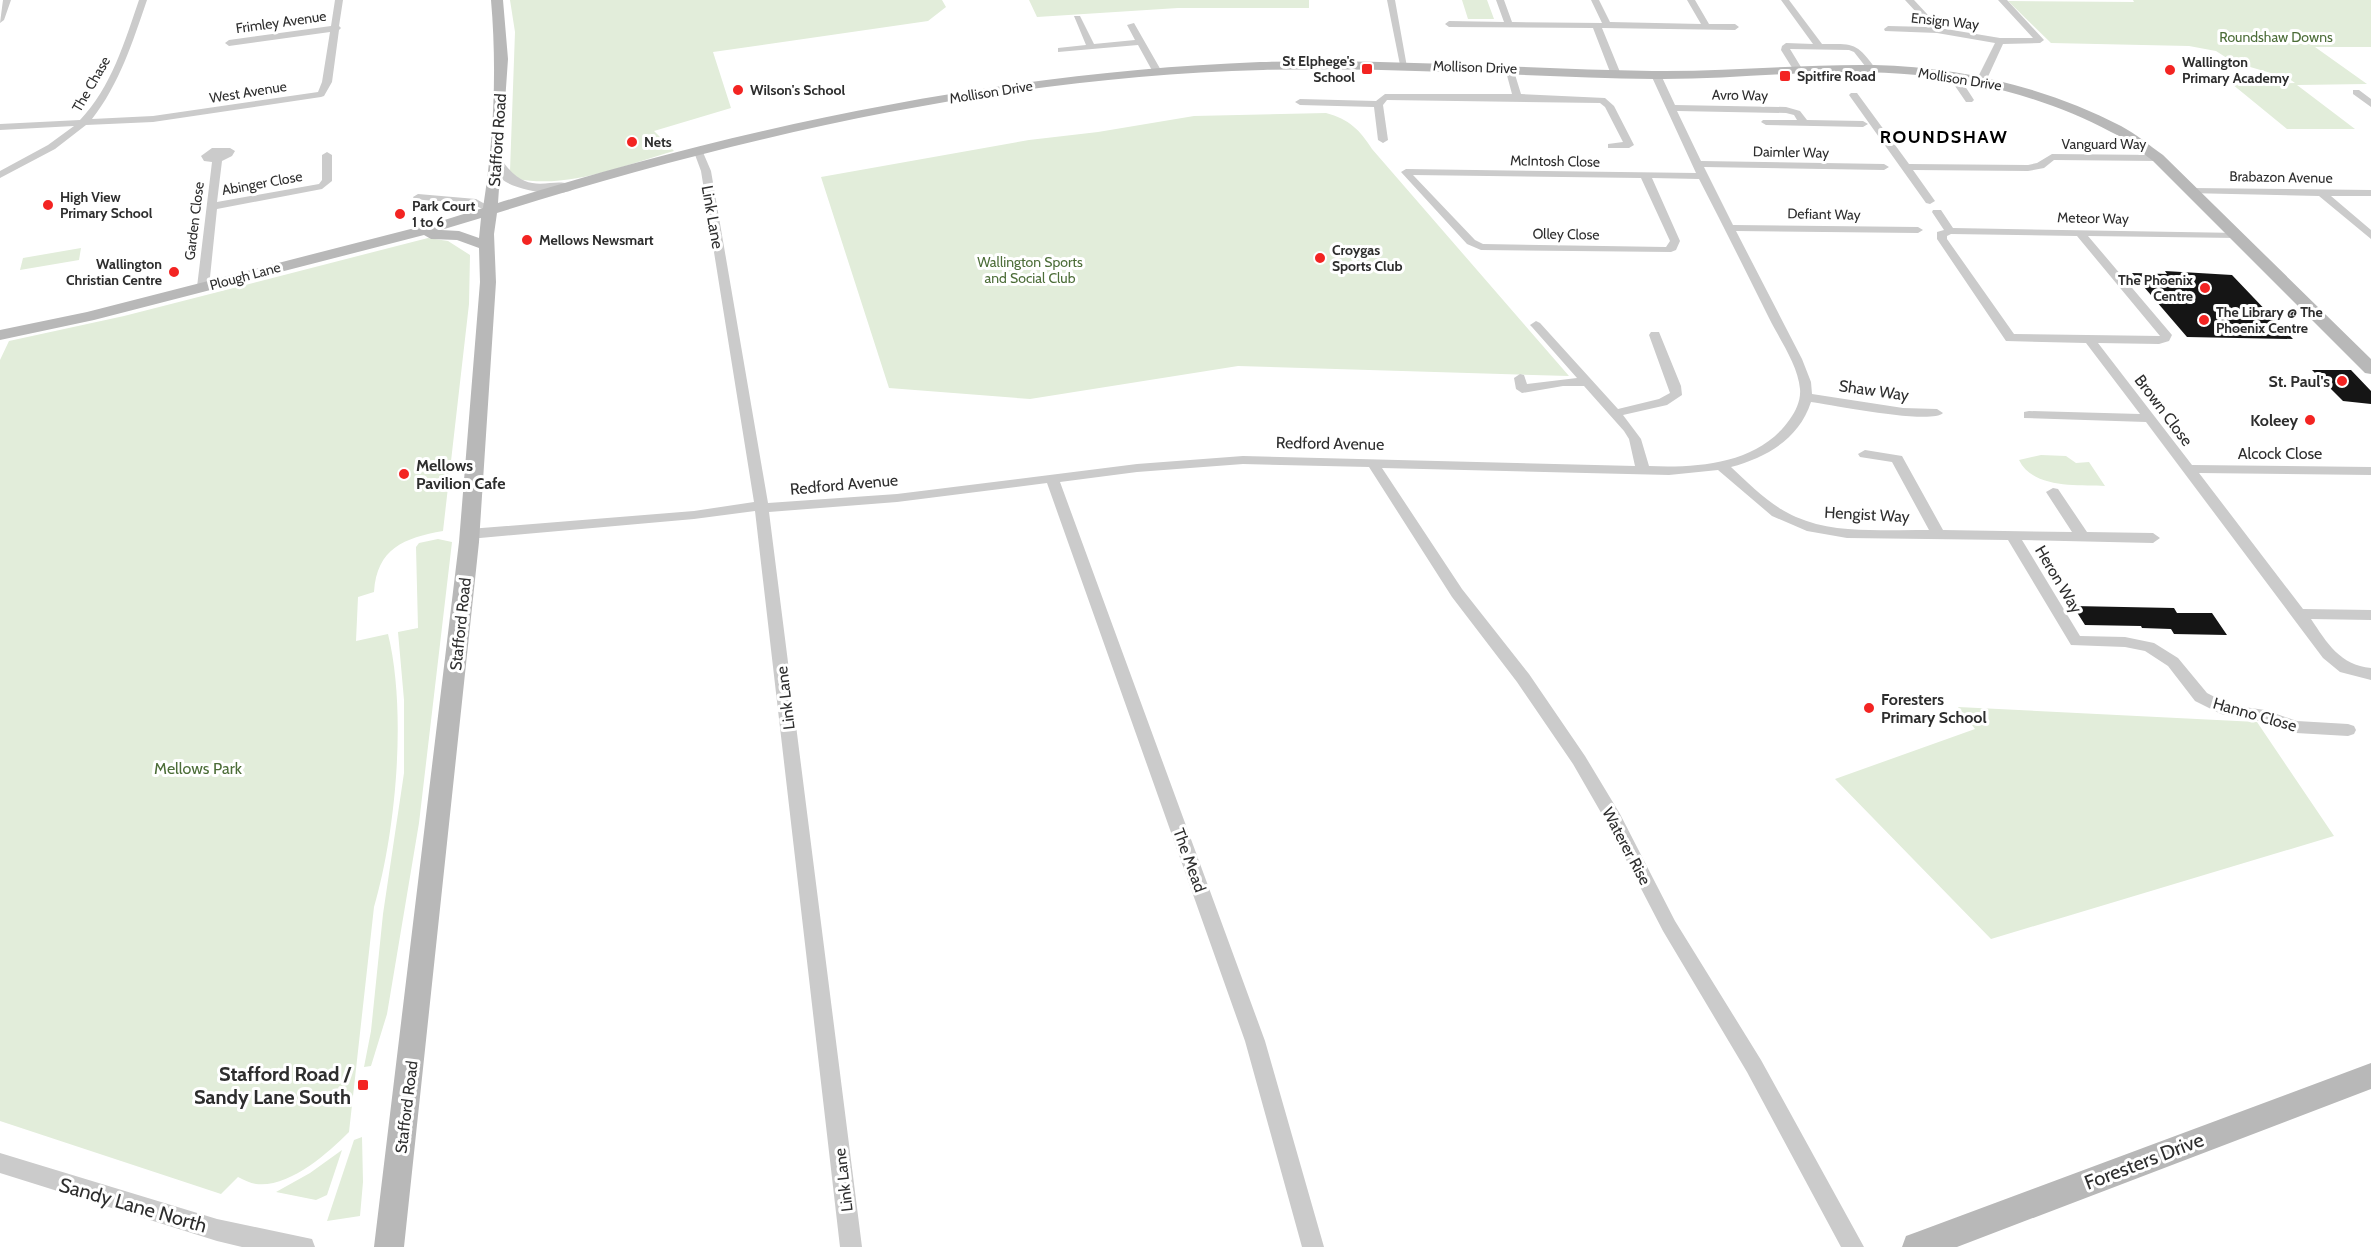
<svg xmlns="http://www.w3.org/2000/svg" width="2371" height="1247" viewBox="0 0 2371 1247" font-family="Cabin,sans-serif">
<style>
.green{fill:#e2edda}
.building{fill:#151515}
.lines{fill:none;stroke-linecap:round;stroke-linejoin:round}
.minor{fill:#cbcbcb;fill-rule:evenodd}
.tertiary{fill:#cbcbcb;fill-rule:evenodd}
.secondary{fill:#b8b8b8;fill-rule:evenodd}
.poi-dot{fill:#f32422;stroke:#fff;stroke-width:2}
.labels{text-anchor:middle;stroke-width:6;stroke-linejoin:round;paint-order:stroke}
.far-street-label{font-size:14px;fill:#2e2e2e;stroke:#fff}
.far-park-label{font-size:14px;fill:#4c6d38;stroke:#fff}
.far-poi-label{font-size:14px;font-weight:bold;fill:#2e2e2e;stroke:#fff;text-anchor:start}
.street-label{font-size:16px;fill:#2e2e2e;stroke:#fff}
.poi-label{font-size:16px;font-weight:bold;fill:#2e2e2e;stroke:#fff;text-anchor:end}
.park-label{font-size:16px;fill:#4c6d38;stroke:#fff}
.far-district-label{font-size:18px;font-weight:bold;letter-spacing:1.5px;fill:#000;stroke:#fff}
.near-poi-label{font-size:20px;font-weight:bold;fill:#2e2e2e;stroke:#fff;text-anchor:end}
.near-street-label{font-size:20px;fill:#2e2e2e;stroke:#fff}
</style>
<rect width="100%" height="100%" fill="#fff"/>
<path class="green" d="M510,0h432l4,7 -18,14 -215,31 18,56 -77,23 20,20c-50,14 -104,38 -157,28l-7,-8 5,-139z
M1029,0h280v8h-131l-141,9z
M1462,0h25l7,19h-26z
M2133,0h238v47h-56l52,37 -70,1 58,44h-68l-55,-45 63,-1 -7,-5 -55,-16 -17,-11 -27,-5 -138,-3 -43,-42 126,1z
M1326,113c23,6 34,17 46,36l197,227 -331,-10 -208,33 -141,-11 -68,-211 208,-37 69,-8 96,-16z
M428,238l20,3 22,14 -1,49 -26,227c-39,7 -66,17 -69,61l-16,5 -2,44 32,-7c19,77 8,198 -14,273l-25,225c-22,22 -60,56 -93,52 -6,-1 -12,-4 -18,-7l-17,17 -221,-73v-761l9,-19 115,-25z
M81,248l-2,12 -59,10 3,-12z
M2041,455l25,1 10,7 13,-1 16,24c-27,-1 -72,3 -86,-26z
M438,539l14,3 -33,281 -32,191 -16,52 -7,1 7,-36 12,-117 21,-141v-73l-6,-68 20,-4 -2,-81 3,-4z
M1958,707l299,15 77,114 -343,103 -156,-160 140,-50z
M362,1137l1,45 -3,34 -33,5 27,-81z
M342,1150l-15,45 -11,5 -40,-8 34,-19z"/>
<path class="building" d="M2165,271l67,4 61,64 -106,-2 -55,-64 35,1z
M2312,370h39l20,21v13l-28,-3z
M2073,606l101,2 3,5h35l15,22 -53,-1 -3,-5 -29,-1 -1,-2 -56,-1z"/>
<g class="lines">
<path class="minor" d="M3,0h8l-7,20 -4,3z
M139,0h8c-14,41 -28,85 -55,119l61,-3 165,-24 4,-10 8,-50 -101,14 -4,-3 4,-3 102,-14 4,-26h8l-4,26 2,2 -2,2 -7,52 -8,14 -3,1 -168,25 -67,3 -31,24 -55,29v-7l48,-26 26,-19 -74,4v-6l80,-4c31,-32 45,-79 59,-120z
M1387,0h8l12,67 -7,-2z
M1496,0h8l8,22 90,1 -11,-23h8l11,22 91,2 -14,-24h8l14,24h26l4,3 -4,3 -133,-2 18,44 -5,3 -5,-3 -17,-44 -144,-1 -4,-3 4,-3 55,1z
M1781,0h8l33,44c32,0 34,-2 54,25l-1,2h-6l-15,-19 -5,-2 -59,-1 14,23 -8,2 -15,-24 1,-4 4,-3 27,1z
M1905,0h9l26,28 60,10h33l-35,-38h9l37,40 -4,3 -37,1 -17,37 -8,2 -2,-2 19,-38 -58,-10 -52,-2 -1,-2 4,-3 42,1z
M1074,16h6l14,28 41,-4 -8,-15 7,-2 28,49 -8,2 -16,-29 -80,7v-4l28,-3z
M1509,65l4,3 8,26 84,4 9,8 20,39 -5,3h-21v-4l15,-2 -18,-35 -5,-4 -213,-3 -4,5 5,35 -5,3 -5,-3 -4,-33 -74,-2 -5,-3 5,-3 76,2 9,-7h127l-7,-26z
M1656,72l5,3 14,30 111,2 14,4 7,9 56,1 5,3 -5,3 -97,-2 -5,-3 2,-2h34l-3,-5 -8,-2 -109,-2 24,50 183,3 5,3 -5,3 -180,-3 29,58 185,2 5,3 -5,3 -182,-2 66,128 9,23 1,12 91,14 34,1 6,4c-12,12 -110,-8 -132,-11 -12,37 -44,55 -80,65 20,19 40,39 65,50 41,18 90,12 133,13l-37,-68 -32,-5 -2,-3 7,-4 37,6 41,74 129,2 -26,-40 7,-4 5,1 29,43 66,1 7,5 -7,5 -131,-3 58,96 45,1 29,6 24,15 29,35 23,12 35,5 32,11 51,3 6,2 2,4 -2,4 -6,2 -52,-3 -32,-11 -43,-8 -26,-13 -27,-35 -23,-15 -20,-4 -54,-2 -63,-105 -161,-2 -40,-7 -35,-15 -54,-46 -49,5 -287,-7 80,121 67,85 56,82 35,58 55,107 86,139 103,187h-23l-94,-175 -84,-141 -56,-108 -34,-59 -56,-82 -65,-85 -83,-130 -126,-3 -106,8 -77,10 205,559 59,206h-22l-57,-206 -198,-558 -150,19 -128,10 93,735h-22l-85,-736 -61,8 -225,20 -7,-5 7,-5 225,-18 60,-9 -53,-331 -7,-19 2,-2h6l9,21 57,332 129,-9 240,-30 106,-8 392,10 -6,-27 -5,-8 -40,-45h-21l-41,7 -6,-4 -2,-11 6,-4 4,1 3,9 50,-6 -45,-51 -2,-2 6,-4 4,2 78,86 41,-10 11,-6 -21,-58 2,-3h8l22,54 1,9 -15,10 -44,10 18,24 8,27c49,2 110,-2 141,-47 6,-8 11,-19 10,-30 -2,-24 -20,-49 -31,-71 -23,-46 -46,-93 -70,-139l-47,-1 28,63 -4,9 -5,2 -190,-2 -14,-6 -66,-72 5,-3 290,4 -45,-98zM1413,175l228,3 29,63 -4,6 -183,-3 -8,-4z
M1957,75l8,2 -2,6 11,17 -2,2h-6l-13,-19z
M2353,90h6l12,9v8l-18,-13z
M1851,93h6l52,71 119,1 9,-2 15,-9 106,1 5,3 -5,3 -104,-1 -10,8 -16,3 -115,-1 22,31 -5,3 -4,-1 -77,-108z
M212,148h18l5,3 -3,5 -10,5 -5,41 102,-18 3,-4v-25l5,-3 5,3v26l-10,8 -105,20 -8,78 -6,3 -6,-3 15,-125 -8,-1 -3,-5z
M2191,188l180,2v6h-40l40,34v9l-52,-43 -132,-3v-4z
M418,194l58,5 18,10 -5,3 -15,-7 -60,-6 -1,-2z
M1933,210h8l12,18 287,5 1,2 -5,3 -148,-2 84,99 -3,6 -10,3 -61,-1 94,122 179,2v8l-172,-2 104,136 68,1v10l-60,-1c16,24 29,46 60,49v12l-31,-8 -17,-14 -177,-236 -122,-4v-6l5,-1 111,3 -54,-71 -80,-2 -69,-102v-7l7,-2 -12,-18zM1951,234l126,2 83,100 -146,-2 -67,-95v-3z
M0,1153l217,66 95,20 3,8h-73l-25,-6 -217,-68z"/>
<path class="tertiary" d="M496,156l4,1c29,47 56,14 75,31 -12,11 -60,2 -72,-8 -6,-6 -9,-13 -13,-20z"/>
<path class="secondary" d="M491,0h12l5,59 -10,144c247,-77 503,-131 762,-141 131,-4 262,7 392,9 74,1 148,-7 222,-6 85,2 172,22 247,61 15,8 28,19 42,29l208,204v15l-6,-1 -212,-212c-13,-10 -27,-22 -42,-29 -60,-32 -127,-50 -194,-57 -87,-9 -176,5 -263,4 -131,-2 -261,-13 -391,-9 -261,7 -518,65 -766,143l-3,21 2,48 -17,260 -75,705h-30l85,-705 21,-260 -1,-34 -22,-8 -26,-1 -7,-4 -330,85 -94,20v-10l87,-18 351,-90 45,-14c11,-69 14,-139 8,-208zM481,218l-2,20 -20,-7 -18,-1z
M2371,1063v26l-414,158h-55l4,-11 11,-4z"/>
</g>
<g class="poi-dot">
<rect x="1361" y="63" width="12" height="12" rx="3"/>
<circle cx="2170" cy="70" r="6"/>
<rect x="1779" y="70" width="12" height="12" rx="3"/>
<circle cx="738" cy="90" r="6"/>
<circle cx="632" cy="142" r="6"/>
<circle cx="48" cy="205" r="6"/>
<circle cx="400" cy="214" r="6"/>
<circle cx="527" cy="240" r="6"/>
<circle cx="1320" cy="258" r="6"/>
<circle cx="174" cy="272" r="6"/>
<circle cx="2205" cy="288" r="6"/>
<circle cx="2204" cy="320" r="6"/>
<circle cx="2342" cy="381" r="6"/>
<circle cx="2310" cy="420" r="6"/>
<circle cx="404" cy="474" r="6"/>
<circle cx="1869" cy="708" r="6"/>
<rect x="357" y="1079" width="12" height="12" rx="3"/>
</g>
<g class="labels">
<g class="far-street-label">
<text transform="translate(1945 21) rotate(6)" y="5">Ensign Way</text>
<text transform="translate(281 22) rotate(-8)" y="5">Frimley Avenue</text>
<text transform="translate(1475 67) rotate(2)" y="5">Mollison Drive</text>
<text transform="translate(1960 79) rotate(9)" y="5">Mollison Drive</text>
<text transform="translate(91 84) rotate(-60)" y="5">The Chase</text>
<text transform="translate(248 92) rotate(-9)" y="5">West Avenue</text>
<text transform="translate(991 92) rotate(-9)" y="5">Mollison Drive</text>
<text transform="translate(1740 95) rotate(1)" y="5">Avro Way</text>
<text x="2104" y="149">Vanguard Way</text>
<text transform="translate(1791 152) rotate(1)" y="5">Daimler Way</text>
<text transform="translate(1555 161) rotate(1)" y="5">McIntosh Close</text>
<text transform="translate(2281 177) rotate(1)" y="5">Brabazon Avenue</text>
<text transform="translate(262 183) rotate(-10)" y="5">Abinger Close</text>
<text transform="translate(1824 214) rotate(1)" y="5">Defiant Way</text>
<text transform="translate(2093 218) rotate(1)" y="5">Meteor Way</text>
<text transform="translate(194 221) rotate(-83)" y="5">Garden Close</text>
<text transform="translate(1566 234) rotate(1)" y="5">Olley Close</text>
<text transform="translate(245 276) rotate(-15)" y="5">Plough Lane</text>
</g>
<g class="far-park-label">
<text x="2276" y="42">Roundshaw Downs</text>
<text x="1030" y="267">Wallington Sports<tspan x="1030" dy="16">and Social Club</tspan></text>
</g>
<g class="far-poi-label">
<text x="1355" y="66" text-anchor="end">St Elphege's<tspan x="1355" dy="16">School</tspan></text>
<text x="2182" y="67">Wallington<tspan x="2182" dy="16">Primary Academy</tspan></text>
<text x="1797" y="81">Spitfire Road</text>
<text x="750" y="95">Wilson's School</text>
<text x="644" y="147">Nets</text>
<text x="60" y="202">High View<tspan x="60" dy="16">Primary School</tspan></text>
<text x="412" y="211">Park Court<tspan x="412" dy="16">1 to 6</tspan></text>
<text x="539" y="245">Mellows Newsmart</text>
<text x="1332" y="255">Croygas<tspan x="1332" dy="16">Sports Club</tspan></text>
<text x="162" y="269" text-anchor="end">Wallington<tspan x="162" dy="16">Christian Centre</tspan></text>
<text x="2193" y="285" text-anchor="end">The Phoenix<tspan x="2193" dy="16">Centre</tspan></text>
<text x="2216" y="317">The Library @ The<tspan x="2216" dy="16">Phoenix Centre</tspan></text>
</g>
<g class="street-label">
<text transform="translate(497 140) rotate(-86)" y="6">Stafford Road</text>
<text transform="translate(713 217) rotate(80)" y="6">Link Lane</text>
<text transform="translate(1874 390) rotate(8)" y="6">Shaw Way</text>
<text transform="translate(2164 410) rotate(53)" y="6">Brown Close</text>
<text transform="translate(1330 443) rotate(1)" y="6">Redford Avenue</text>
<text x="2280" y="459">Alcock Close</text>
<text transform="translate(844 484) rotate(-5)" y="6">Redford Avenue</text>
<text transform="translate(1867 514) rotate(3)" y="6">Hengist Way</text>
<text transform="translate(2059 579) rotate(59)" y="6">Heron Way</text>
<text transform="translate(460 624) rotate(-84)" y="6">Stafford Road</text>
<text transform="translate(785 698) rotate(-97)" y="6">Link Lane</text>
<text transform="translate(2255 714) rotate(16)" y="6">Hanno Close</text>
<text transform="translate(1627 846) rotate(62)" y="6">Waterer Rise</text>
<text transform="translate(1190 860) rotate(70)" y="6">The Mead</text>
<text transform="translate(406 1107) rotate(-83)" y="6">Stafford Road</text>
<text transform="translate(843 1180) rotate(-97)" y="6">Link Lane</text>
</g>
<g class="poi-label">
<text x="2330" y="387">St. Paul's</text>
<text x="2298" y="426">Koleey</text>
<text x="416" y="471" text-anchor="start">Mellows<tspan x="416" dy="18">Pavilion Cafe</tspan></text>
<text x="1881" y="705" text-anchor="start">Foresters<tspan x="1881" dy="18">Primary School</tspan></text>
</g>
<g class="park-label">
<text x="198" y="774">Mellows Park</text>
</g>
<g class="far-district-label">
<text x="1944" y="143">ROUNDSHAW</text>
</g>
<g class="near-poi-label">
<text x="351" y="1081">Stafford Road /<tspan x="351" dy="23">Sandy Lane South</tspan></text>
</g>
<g class="near-street-label">
<text transform="translate(2144 1161) rotate(-21)" y="7">Foresters Drive</text>
<text transform="translate(133 1205) rotate(16)" y="7">Sandy Lane North</text>
</g>
</g>
</svg>
